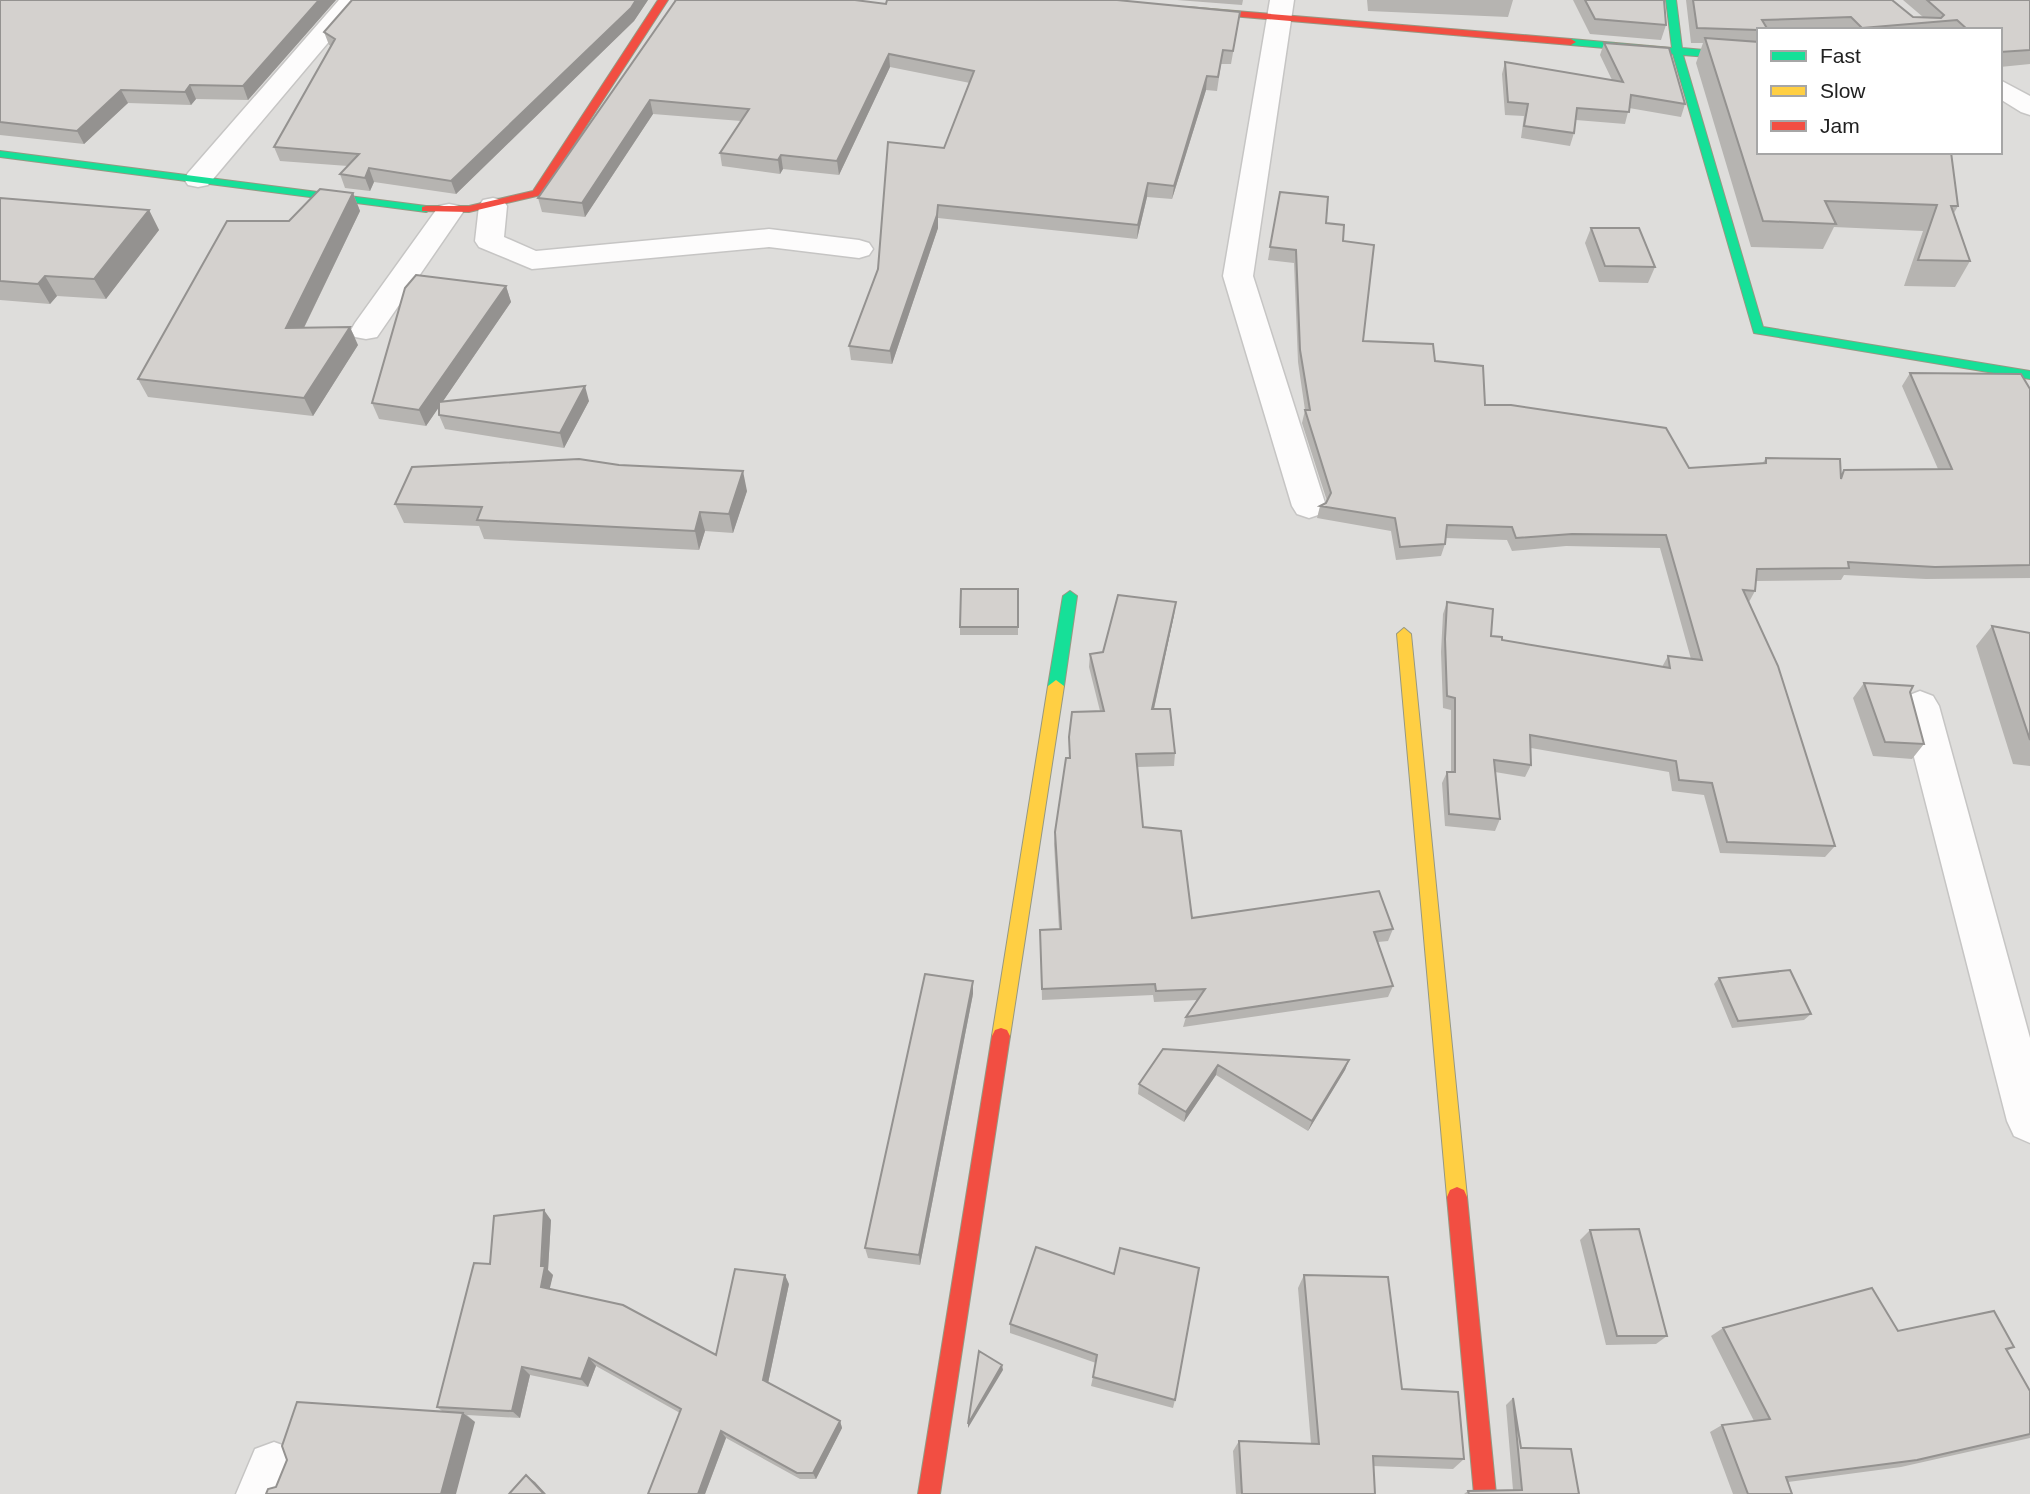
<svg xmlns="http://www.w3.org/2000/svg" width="2030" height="1494" viewBox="0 0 2030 1494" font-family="Helvetica,sans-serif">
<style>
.residential{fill:#dedddb;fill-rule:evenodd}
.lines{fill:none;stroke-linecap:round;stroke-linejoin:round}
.street-casing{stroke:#c6c5c4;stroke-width:3}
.fast-casing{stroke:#969882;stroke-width:2}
.slow-casing{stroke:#969882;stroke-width:2}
.jam-casing{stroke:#969882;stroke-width:2}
.street{fill:#fdfcfc;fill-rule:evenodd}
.fast{fill:#16e098;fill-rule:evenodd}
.slow{fill:#ffcf43;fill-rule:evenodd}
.jam{fill:#f24e42;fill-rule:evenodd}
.wall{fill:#b6b4b1}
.shaded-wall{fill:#949290}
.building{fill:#d4d1ce;stroke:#949290;stroke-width:2}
</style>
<rect width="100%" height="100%" fill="#efedea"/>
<path class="residential" d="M0,0h2030v1494h-2030zM1759,30h241v122h-241z"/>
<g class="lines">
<g class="street-casing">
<path id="street" d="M339,0h25l-156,185 -10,2 -10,-2 -4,-6 4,-6z
M1270,0h24l-41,276 73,230 -5,8 -12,4 -12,-4 -5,-8 -69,-230z
M2000,80l30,16v19l-9,-3 -21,-13z
M493,198l10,2 4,6 -3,31 32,14 233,-22 90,11 10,3 4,6 -4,6 -10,3 -90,-11 -237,22 -53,-22 -4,-6 4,-35 4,-6z
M449,204l10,2 4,6 -86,125 -11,2 -11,-2 -4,-7 4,-7 84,-117z
M1920,691l13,5 6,10 91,332v105l-16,-7 -7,-15 -106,-415 6,-10z
M274,1442l19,7 7,19 -10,26h-54l19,-45z"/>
</g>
<g class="fast-casing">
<path id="fast" d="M1666,0h10l6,48 77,7v6l-76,-6 80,272 267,44v8l-276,-46 -81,-279 -102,-9 -5,-3 5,-3 101,9z
M0,151l426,55 6,3 -6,3 -426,-55z
M1070,591l7,5 -13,90 -8,6 -8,-6 15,-90z"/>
</g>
<g class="slow-casing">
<path id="slow" d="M1404,628l7,6 56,563 -3,7 -7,3 -7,-3 -3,-7 -50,-563z
M1056,680l8,6 -54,350 -3,6 -6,2 -6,-2 -3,-6 56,-350z"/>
</g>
<g class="jam-casing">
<path id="jam" d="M658,0h10l-127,195 -72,17 -47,-1v-4l4,-1h43l64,-15z
M1187,7l384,32 5,3 -5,3 -387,-33v-4z
M1001,1028l6,2 3,6 -70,458h-22l74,-458 3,-6z
M1457,1187l7,3 3,7 29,297h-22l-27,-297 3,-7z"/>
</g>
<use href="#street" class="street"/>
<use href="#fast" class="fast"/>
<use href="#slow" class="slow"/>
<use href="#jam" class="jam"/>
</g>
<path class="wall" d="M0,0h336l-88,100 -52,-1 -5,6 -63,-2 -44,41 -84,-9z
M352,0h296l-14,21 -178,173 -82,-12 -4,9 -25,-3 -5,-14 8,-8 -68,-5 -6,-14 57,-101 -2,-1 -5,-13z
M674,0h180l32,4 352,21 -7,39h-10l-4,27 -11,-1 -34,109 -25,-2 -10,42 -199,-21v10l-46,136 -41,-4 -2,-14 95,-198 26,-65 -80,-16 -51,108 -56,-6 -3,5 -58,-8 -2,-13 21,-32 -88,-7 -68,103 -43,-5 -4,-14 137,-196z
M1177,0h66l-1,5z
M1367,0h146l-5,17 -140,-6z
M1573,0h91l2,25 -5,15 -71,-6z
M1686,0h206l21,17h10l-20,-17h127v64l-30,3v-37h-241v122l199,54 -4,7 16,48 -15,26 -51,-1 19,-55 -89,-4 -11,22 -72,-2 -55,-184 7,-20h-12z
M1604,43l81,61 -4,13 -52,-9 -4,16 -49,-4 -2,13 -4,13 -49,-8 3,-22 -19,-1 -3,-41 3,-12 107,18 -12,-25z
M1280,192l46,31 17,18 20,100 72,20 50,44 204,63 73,-4 4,-6 75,17 3,-5 94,-1 -36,-83 8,-13 120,16v189l-104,1 -82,-4 -3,5 -85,1 -1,10 -6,11 86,244 -10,11 -105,-4 -16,-58 -32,-4 -3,-19 -138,-24v17l-6,12 -30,-5 5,47 -5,12 -50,-5 -3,-43 5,-11h4v-62l-8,-2 -2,-56 2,-38 4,-12 44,34 11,4 160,27 6,-11 23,3 -31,-111 -94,-2 -54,5 -5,-11 -62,-2v6l-4,12 -45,4 -5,-29 -74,-13 3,-12 6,-3 1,-2 -25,-78 3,-13 -7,-48 -4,-99 -26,-3z
M353,193l7,18 -56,117 54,17 -45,71 -165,-19 -10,-18z
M0,198l149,12 10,20 -53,69 -49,-3 -7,8 -50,-4z
M1591,228l64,39 -7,16 -49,-1 -14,-39z
M506,286l5,16 -68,99h146l-25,47 -119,-19 -6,-14v-8l-13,19 -47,-7 -7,-16z
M747,491l-14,42 -28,-2 -6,19 -215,-11 -5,-13 -75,-3 -9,-19z
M1018,589v46h-58v-8z
M1174,615l-20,94 21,44 -1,13 -37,1 6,60 49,91 201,11 -5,12 -10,1 15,44 -5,11 -205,30 3,-10 11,-17 -43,2 -1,-7 -111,5 -2,-70 19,-1 -5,-85 1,-12 14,-74v-21l31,-26 -11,-44 1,-13 13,-2z
M1992,626l38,7v133l-17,-2 -37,-118z
M1864,683l60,61 -12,15 -39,-3 -20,-58z
M1719,978l92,36 -7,6 -72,8 -18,-44z
M973,994l-53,271 -52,-7 -3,-10z
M1163,1049l186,11 -4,10 -37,61 -92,-56 -32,47 -46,-28 1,-10z
M551,1220l-3,50 5,5 -4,14 167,66 73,-71 -21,99 72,38 2,7 -26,51h-16l-74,-41 -21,56h-57l32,-81 -84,-47 -8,21 -58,-12 -10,43 -53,-3 8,7 -199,65 166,-76 -5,-4 53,-143z
M1590,1230l77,106 -11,8 -50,1 -26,-105z
M1036,1247l139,153 -2,8 -82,-22 5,-23 -86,-30v-9z
M1304,1275l98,114 62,70 -11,10 -80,-3 2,28h-139l-3,-43 6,-10 72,3 -13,-156z
M1723,1328l175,3 116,16 -7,4 23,40v47l-129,29 -113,15 4,12h-59l-23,-62 12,-7 32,-4 -43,-85z
M1513,1398l8,50 58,46h-115l4,-3 45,-1 -7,-85z"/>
<path class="shaded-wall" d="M319,0h17l-88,100 -5,-14z
M636,0h12l-14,21 -178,173 -5,-13z
M889,54l1,13 -51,108 -2,-14z
M1207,76l-1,14 -34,109 2,-13z
M190,85l6,14 -5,6 -6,-13z
M121,90l7,13 -44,41 -7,-13z
M650,100l3,14 -68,103 -3,-14z
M781,155l2,14 -3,5 -2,-14z
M369,168l5,14 -4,9 -5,-13z
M1148,183l-1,14 -10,42 1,-14z
M353,193l7,18 -65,135 -9,-18z
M938,205v23l-46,136 -2,-13z
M149,210l10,20 -53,69 -12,-20z
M45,276l12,20 -7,8 -12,-20z
M506,286l5,16 -85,124 -7,-16z
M350,327l8,18 -45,71 -9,-18z
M585,386l4,15 -25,47 -4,-15z
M743,471l4,20 -14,42 -4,-19z
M700,512l5,19 -6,19 -4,-19z
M1176,602l-2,13 -23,107 1,-13z
M973,981v13l-53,271 -1,-10z
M1349,1060l-4,10 -37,61 4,-10z
M1218,1065l-2,10 -32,47 2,-10z
M544,1210l7,10 -3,50 5,5 -5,21 -7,-9z
M785,1275l4,9 -22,104 -4,-8z
M589,1358l7,8 -8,21 -7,-8z
M1002,1365l1,5 -35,58v-4z
M522,1367l8,8 -10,43 -8,-7z
M463,1413l12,9 -19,72h-15z
M840,1421l2,7 -26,51 -3,-6z
M721,1431l5,7 -21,56h-7z
M526,1475l9,7 11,12h-2z"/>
<path class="building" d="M0,0h319l-76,86 -53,-1 -5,7 -64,-2 -44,41 -77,-9z
M352,0h284l-5,8 -180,173 -82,-13 -4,10 -25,-4 19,-20 -85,-7 61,-108 -11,-7z
M676,0h179l31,4 1,-4h230l123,12 -7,39 -10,-1 -5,27 -11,-1 -33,110 -26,-3 -10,42 -200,-20 -1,10 -47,136 -41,-5 29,-77 10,-127 56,6 30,-77 -85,-17 -52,107 -56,-6 -3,5 -58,-7 29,-44 -99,-9 -68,103 -44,-5z
M1585,0h79l2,25 -71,-6z
M1693,0h199l21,17 28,1 3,-3 -17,-15h103v50l-30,2v-22h-32l-11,-10 -95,8 -11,-11 -89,3 6,10h-9l-62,-2z
M1705,38l54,4v110h192l7,54h-7l19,55 -52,-1 19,-55 -112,-4 11,23 -73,-3z
M1604,43l65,5 16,56 -54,-9 -2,17 -52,-4 -3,25 -50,-7 4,-22 -20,-2 -3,-40 118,20z
M320,189l33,4 -67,135 64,-1 -46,71 -166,-19 89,-158h62z
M1280,192l48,5 -2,26 18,2 -1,16 31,4 -11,96 70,3 2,17 48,5 2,39h26l155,23 23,40 77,-5v-5l74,1 1,20 3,-9 108,-1 -42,-96 111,1 9,15v176l-95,2 -87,-5 1,6 -92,1 -2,22 -12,-1 35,76 57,180 -108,-4 -15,-59 -33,-3 -3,-19 -146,-26 1,30 -37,-5 6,59 -51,-5 -2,-42h8v-74l-8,-2 -2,-57 2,-37 46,7 -2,27 11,1v3l168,28 -2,-12 34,4 -36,-125 -94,-1 -56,4 -4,-11 -65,-2 -2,19 -45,3 -5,-29 -75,-12 6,-3 5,-10 -26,-83h5l-10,-60 -4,-100 -26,-3z
M0,198l149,12 -55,69 -49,-3 -7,8 -38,-3z
M1591,228h48l16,39 -50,-1z
M416,275l90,11 -87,124 -47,-7 33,-115z
M585,386l-25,47 -121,-18v-13z
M579,459l40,6 124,6 -14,43 -29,-2 -5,19 -218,-11 5,-13 -87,-3 17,-37z
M961,589h57v38h-58z
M1118,595l58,7 -24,107h18l5,44 -39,1 7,73 38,4 11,87 187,-27 14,38 -19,3 19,54 -207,31 19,-28 -49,2 -1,-7 -113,5 -2,-59 21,-1 -6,-97 11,-74h4l-1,-21 3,-25 32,-1 -14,-57 13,-2z
M1992,626l38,7v107z
M1864,683l49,3 -3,6 14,52 -39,-2z
M1790,970l21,44 -73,7 -19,-43z
M925,974l48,7 -54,274 -54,-7z
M1163,1049l186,11 -37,61 -94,-56 -32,47 -47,-28z
M544,1210l-3,56h4l-4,21 82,18 93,50 19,-86 50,6 -22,105 77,41 -27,52h-16l-76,-42 -23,63h-50l33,-85 -92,-51 -8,21 -59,-12 -10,44 -75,-4 37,-144 16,1 4,-48z
M1639,1229l28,107h-50l-27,-106z
M1036,1247l78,27 6,-26 79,20 -24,132 -82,-23 4,-22 -87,-31z
M1304,1275l84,2 14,112 56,3 6,67 -91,-3 2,38h-133l-3,-53 80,3z
M1872,1288l26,43 96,-20 20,36 -8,2 24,42v43l-113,26 -131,17 6,17h-44l-26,-69 48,-6 -47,-91z
M979,1351l23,14 -34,59z
M1513,1398l8,50 50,1 8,45h-110l-1,-3 54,-1z
M297,1402l166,11 -22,81h-175l2,-5 8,-2 11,-27 -5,-14z
M526,1475l18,19h-35z"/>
<rect x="1757" y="28" width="245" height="126" fill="#ffffff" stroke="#a6a6a6" stroke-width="2"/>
<rect x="1771" y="51" width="35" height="10" fill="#16e098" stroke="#a6a6a6" stroke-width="2"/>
<text x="1820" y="63" font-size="21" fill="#212121">Fast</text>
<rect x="1771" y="86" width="35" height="10" fill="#ffcf43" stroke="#a6a6a6" stroke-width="2"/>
<text x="1820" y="98" font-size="21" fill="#212121">Slow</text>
<rect x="1771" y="121" width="35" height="10" fill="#f24e42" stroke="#a6a6a6" stroke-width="2"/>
<text x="1820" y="133" font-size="21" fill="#212121">Jam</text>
</svg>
